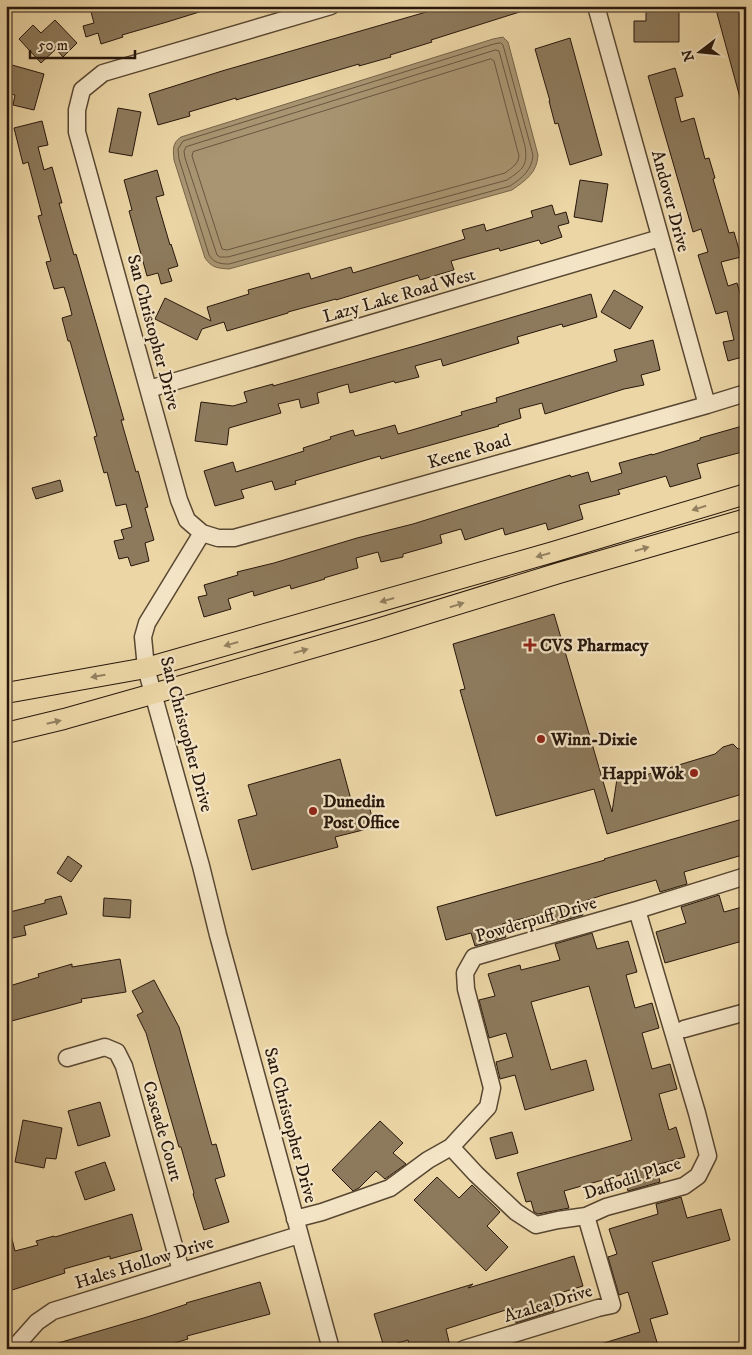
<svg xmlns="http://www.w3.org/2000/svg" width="752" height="1355" viewBox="0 0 752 1355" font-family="'IM FELL DW Pica',serif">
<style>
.water{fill:#a99572;stroke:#756349}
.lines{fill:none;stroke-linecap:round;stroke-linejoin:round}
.shore{stroke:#68563f;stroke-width:1}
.building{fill:#8d7a5c;stroke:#27170c}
.minor-casing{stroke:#584732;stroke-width:19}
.major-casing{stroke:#27170c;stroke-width:22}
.minor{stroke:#f3e4c5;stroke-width:16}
.major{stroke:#ecd6a6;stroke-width:20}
.oneway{fill:#938061}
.poi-dot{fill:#8f2418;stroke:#f3e4c5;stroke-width:2}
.labels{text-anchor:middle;stroke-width:4.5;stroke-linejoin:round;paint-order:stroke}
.street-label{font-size:18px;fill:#27170c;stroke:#f3e4c5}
.poi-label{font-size:18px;font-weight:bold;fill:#27170c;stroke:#f3e4c5;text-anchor:start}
</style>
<rect width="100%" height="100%" fill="#ecd6a6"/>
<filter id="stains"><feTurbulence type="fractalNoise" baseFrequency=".004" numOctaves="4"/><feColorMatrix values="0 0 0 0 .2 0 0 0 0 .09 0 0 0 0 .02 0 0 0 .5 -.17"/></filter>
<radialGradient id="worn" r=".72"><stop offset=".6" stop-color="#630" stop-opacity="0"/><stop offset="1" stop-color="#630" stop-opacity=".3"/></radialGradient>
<path class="water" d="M503,37l5,5 30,113c-1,18 -12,25 -26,35l-283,79c-12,-1 -17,-1 -24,-11l-31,-98c-1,-10 -2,-17 7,-23l312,-98z"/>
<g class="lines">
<path class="shore" d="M501,43l2,2 30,110c-1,15 -11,23 -23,31l-281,78c-9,0 -15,-1 -20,-9l-30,-96 -1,-10 5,-8 311,-97z
M496,50l3,1 26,95c3,20 -2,23 -18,34l-279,77h-8l-3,-2 -32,-97 -1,-7 2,-4z
M491,59l3,2 25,95c-1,9 -8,12 -14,17l-278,77 -5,-1 -30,-93 1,-4z"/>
</g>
<path class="building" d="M110,6h98l1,3 -42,13 -45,13 1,2 -22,7 -3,-11 -12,4 -3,-11 11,-3 -3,-11z
M447,6h82v3l-98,31 1,2 -42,13 1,2 -32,9v-2l-123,36v-2l-47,14 1,4 -32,9 -9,-31 73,-23z
M646,6h33v36h-45v-21h12z
M715,6h31v99h-4z
M55,20l22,23 -14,14 -7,-8 -15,14 -22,-24 14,-14 8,8z
M570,38l32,117 -32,10 -12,-42 -3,1 -6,-23h1l-15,-52z
M12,65l32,9 -10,36 -21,-5 2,-10 -9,-2v-6z
M675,68l8,28 -8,2 6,24 13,-4 11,41 4,-1 6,20 -2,1 16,54 5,-1 7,25 -20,5 7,24 9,-3 9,29v44l-18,5 -5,-19 11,-2 -7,-29 -11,3 -18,-59 10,-3 -7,-23 -8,3 -45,-156z
M118,108l23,4 -9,44 -23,-4z
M42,121l6,24 -10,2 6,23 8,-3 10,36h-3l15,52 2,-1 25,86 23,80h-3l15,52 2,-1 10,36 -3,1 9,32 -9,3 4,18 -18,5 -3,-9 -9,2 -5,-18 10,-2 -3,-9 11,-3 -6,-23 -10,2 -9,-34 -3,1 -10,-36 3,-1 -27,-95h-2l-6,-23 10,-3 -3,-12 -5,-16 -10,2 -8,-27 5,-1 -13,-45 4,-1 -14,-53 -5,2 -9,-36z
M157,170l7,25 -8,2 14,48 1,-1 7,22 -10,3 4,12 -11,3 -3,-11 -11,3 -18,-65 3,-1 -8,-30z
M580,180l28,4 -6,38 -28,-5z
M552,205l3,10 11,-3 3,11 -11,3 4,11 -21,7 -2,-4 -39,11 -1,-3 -48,13 3,9 -34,10 -2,-5 -82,25v-1l-48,13v1l-61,18 -3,-9 -22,7 -5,11 -42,-21 10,-21 46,23 -4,-14 42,-13 -1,-4 61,-17 2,6 40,-12 2,6 112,-34 -3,-9 22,-6 2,7 47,-14 -2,-6z
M614,290l29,17 -13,22 -29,-17z
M591,294l6,23 -34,10 -1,-3 -45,13 2,6 -76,23 -2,-7 -26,7 4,11 -24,6 -1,-2 -44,12 -2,-9 -31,9 2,10 -18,5 -2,-9 -21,5 3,9 -52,15 -2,17 -32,-4 6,-39 32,4 14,-4 -3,-10 29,-8v2l149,-42z
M653,340l7,30 -19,5 3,10 -20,4 -79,25 -3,-11 -23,6 2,9 -23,7 1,1 -118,33 -1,-3 -85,25 1,3 -21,6 -3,-9 -31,9 3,8 -29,8 -11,-35 29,-9 3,10 68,-21 -1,-3 28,-9 -1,-2 23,-7 2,6 40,-11 3,9 14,-4 50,-15 -1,-3 36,-10 -1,-4 121,-37 -3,-11z
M746,425v26l-49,13 4,14 -31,9 -4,-11 -48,14 2,4 -41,11 4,14 -35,11 -2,-7 -41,12 -2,-7 -38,12 -4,-11 -21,6 2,8 -39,11v3l-22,5 -3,-10 -22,6 2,10 -34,10 1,1 -34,10 -1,-4 -36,11 -1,-5 -25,8 3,10 -27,8 -6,-20 9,-2 -3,-10 34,-10 -1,-3 37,-9 83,-25 56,-14 157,-49 1,2 17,-5 3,10 31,-9 -3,-10 33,-9v1l48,-15v-2z
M60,480l3,11 -27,8 -4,-11z
M554,614l58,198 6,-40 21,5 76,-23 8,-7 10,-3 5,5 8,-2v46l-139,41 -13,-45 -98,27 -36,-126 5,-1 -12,-45z
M340,759l13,48 15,-4 7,24 -40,10 3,10 -86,23 -14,-50 19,-5 -9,-30z
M746,818v36l-62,18 3,12 -27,8 -4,-12 -53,15 -24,8 4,12 -32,9 -4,-12 -45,12 4,13 -31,9 -4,-13 -25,7 -9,-33 168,-47 -1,-1z
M68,856l14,10 -11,16 -14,-9z
M719,895l5,17 22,-6v34l-81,23 -9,-31 30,-9 -5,-16z
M61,896l6,18 -43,12 2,9 -18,4 -2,-6v-20l39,-10v-3z
M104,898l27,2 -1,18 -27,-2z
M592,933l5,16 31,-8 9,31 -11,3 9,33 17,-5 7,25 -17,5 10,36 18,-5 7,25 -18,5 10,36 7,-3 9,30 -29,8 4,17 -32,9 -4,-17 -60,17 5,17 -31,6 -4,-2 -3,-11 -5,1 -9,-29 115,-33 -43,-154 -58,16 20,68 35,-10 8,30 -69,20 -10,-35 -15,4 -4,-17 17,-5 -7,-24 -17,5 -10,-38 16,-4 -7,-22 32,-9 1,5 39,-10 -5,-16z
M120,959l6,33 -45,7 1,3 -74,20 -2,-7v-28l33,-10 -1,-3 34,-10v3z
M154,980l25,47 33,118 4,-1 9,32 -10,3 14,43 -25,8 -11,-36 1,-1 -13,-46h-2l-33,-114 -9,-18 6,-3 -11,-21z
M100,1102l10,34 -32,10 -10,-35z
M23,1120l39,8 -6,31 -10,-1 -2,10 -29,-6z
M380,1121l23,22 -10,10 13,11 -21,15 -9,-8 -17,17 -6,3 -21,-21z
M512,1132l6,21 -22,6 -6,-21z
M105,1162l10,28 -30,10 -10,-28z
M437,1177l22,21 13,-13 28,27 -13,14 21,21 -22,24 -72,-71z
M681,1197l6,21 34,-9 9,31 -78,22 16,52 -18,5 9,30h-65v-3l46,-14 -12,-40 -9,3 -11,-38 9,-3 -8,-25 49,-15 -2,-10z
M132,1214l10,36 -32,9v-3l-46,13 1,4 -59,19v-60l4,-1 5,20 23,-6 -2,-4 18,-5 1,1z
M574,1256l9,30 -33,10 4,15 -38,12 -4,-15 -66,21 4,17 -9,3h-30l-3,-9 -24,7 -10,-33 99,-30 -5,4z
M260,1282l10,32 -83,22 1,3 -33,10h-106l-1,-3 99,-29 40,-13 -1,-1z"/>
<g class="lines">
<g class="minor-casing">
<path id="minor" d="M596,6l111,399
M149,389l511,-151
M202,533l16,5h16l473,-133 39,-12
M684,1029l62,-17
M67,1058l38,-11 12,5 7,14 57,205
M451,1147l25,27 40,38 20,13 22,-5 28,-4 20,-9 78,-21 14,-10 10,-20 -11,-43 -60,-203
M295,1219l27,-7 68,-24 38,-28 23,-13 37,-40 4,-19 -26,-99 -1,-16 9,-16 163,-47 109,-34
M13,1349l24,-27 16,-11 246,-76
M331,1349l-113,-414 -17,-69 -55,-198 -3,-31 4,-14 55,-90 -15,-13 -8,-20 -102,-368v-22l5,-20 21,-17 228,-67
M464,1349l134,-41 14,-3 -26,-89"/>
</g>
<g class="major-casing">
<path id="major" d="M6,693l140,-25 407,-116 193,-58
M6,733l58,-14 113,-32 197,-57 185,-57 187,-54"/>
</g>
<use href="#minor" class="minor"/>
<use href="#major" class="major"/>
</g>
<defs><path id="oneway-solid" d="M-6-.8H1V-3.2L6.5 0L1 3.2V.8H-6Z" transform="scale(1.25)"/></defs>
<g class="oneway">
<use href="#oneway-solid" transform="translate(699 508) rotate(163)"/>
<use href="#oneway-solid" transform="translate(642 549) rotate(-16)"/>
<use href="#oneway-solid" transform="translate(543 555) rotate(164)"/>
<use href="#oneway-solid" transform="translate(387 600) rotate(164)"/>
<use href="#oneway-solid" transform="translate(457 605) rotate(-17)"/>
<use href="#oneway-solid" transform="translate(231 644) rotate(164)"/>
<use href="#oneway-solid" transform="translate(301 651) rotate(-16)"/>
<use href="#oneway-solid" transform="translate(98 676) rotate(170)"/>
<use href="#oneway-solid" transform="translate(54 722) rotate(-13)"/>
</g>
<g class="poi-dot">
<path d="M527.5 637.5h5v5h5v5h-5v5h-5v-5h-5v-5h5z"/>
<circle cx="541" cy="739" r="5"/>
<circle cx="694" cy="773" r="5"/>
<circle cx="313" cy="811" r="5"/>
</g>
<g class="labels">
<g class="street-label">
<text transform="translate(671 201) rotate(75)" y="6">Andover Drive</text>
<text transform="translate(399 295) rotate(-16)" y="6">Lazy Lake Road West</text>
<text transform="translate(154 332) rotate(75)" y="6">San Christopher Drive</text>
<text transform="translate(469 451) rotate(-16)" y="6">Keene Road</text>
<text transform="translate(187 734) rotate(75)" y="6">San Christopher Drive</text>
<text transform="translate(536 919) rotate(-16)" y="6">Powderpuff Drive</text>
<text transform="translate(291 1125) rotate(75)" y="6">San Christopher Drive</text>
<text transform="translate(163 1131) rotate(74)" y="6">Cascade Court</text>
<text transform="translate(632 1178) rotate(-18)" y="6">Daffodil Place</text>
<text transform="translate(144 1262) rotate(-17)" y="6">Hales Hollow Drive</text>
<text transform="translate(548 1303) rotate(-17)" y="6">Azalea Drive</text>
</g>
<g class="poi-label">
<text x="540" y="651">CVS Pharmacy</text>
<text x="551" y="745">Winn-Dixie</text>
<text x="684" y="779" text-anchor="end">Happi Wok</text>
<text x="323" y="807">Dunedin<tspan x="323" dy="21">Post Office</tspan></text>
</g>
</g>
<rect width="752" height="1355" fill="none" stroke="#ecd6a6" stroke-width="25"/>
<rect x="8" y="8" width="737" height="1340" fill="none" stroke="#27170c" stroke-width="2.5"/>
<rect x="12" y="12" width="727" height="1330" fill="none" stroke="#27170c"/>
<g transform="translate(700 52) rotate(254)" stroke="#f3e4c5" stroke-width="4" paint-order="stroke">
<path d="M0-4L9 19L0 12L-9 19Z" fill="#27170c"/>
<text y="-8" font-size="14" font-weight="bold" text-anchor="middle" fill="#27170c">N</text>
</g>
<path d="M30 50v8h105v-8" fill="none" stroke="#27170c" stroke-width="2.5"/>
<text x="38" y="50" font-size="15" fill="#27170c" stroke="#f3e4c5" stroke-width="4" paint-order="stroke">50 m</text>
<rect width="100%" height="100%" filter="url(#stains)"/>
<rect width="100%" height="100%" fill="url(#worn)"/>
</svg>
